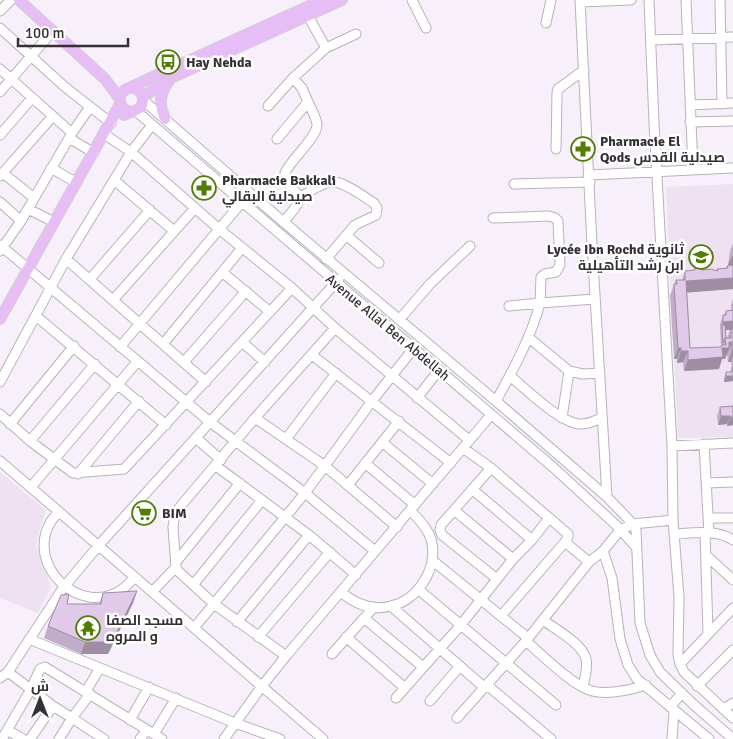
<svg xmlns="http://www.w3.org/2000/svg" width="733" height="739" viewBox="0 0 733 739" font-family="Signika,Cairo,sans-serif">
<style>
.built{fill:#eee1f2}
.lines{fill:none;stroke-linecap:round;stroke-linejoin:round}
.minor-casing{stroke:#b9b2bc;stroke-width:11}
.major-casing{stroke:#d2d2d3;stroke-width:12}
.minor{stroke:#fff;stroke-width:9}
.major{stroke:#e6bdf4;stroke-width:10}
.wall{fill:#c2adc8;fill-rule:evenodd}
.shaded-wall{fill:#9e8da3}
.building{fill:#e1c9e9;stroke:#9e8da3}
.labels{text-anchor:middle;stroke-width:5;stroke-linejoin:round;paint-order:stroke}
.poi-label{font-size:14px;font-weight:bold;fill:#343135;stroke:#fff;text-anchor:start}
.street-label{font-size:14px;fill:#343135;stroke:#fff}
</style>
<rect width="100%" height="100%" fill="#f7effa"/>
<path class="built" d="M733,184v253l-55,1 -12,-251z
M0,472l46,38 -5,14 -5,21 15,42 -13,26 -38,-15z"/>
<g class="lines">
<g class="minor-casing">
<path id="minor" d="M412,0l14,28
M580,0l12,245 15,252
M649,0l5,123 18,323 1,74 6,77 -1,58 2,9 4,8 49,46
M686,0l7,169
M720,0l2,104
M580,2l51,-2
M0,11l11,-11
M546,23l5,-23
M0,28l65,59 46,36
M651,40l82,-3
M326,48l30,-14
M0,69l72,64
M0,92l52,-60
M144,101l136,118 216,182 111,96 26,27 3,6 4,93 10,32 10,17 33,32 40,35
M690,105l43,-2
M268,106l25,-28 33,-30 -18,-32
M136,111l418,357 62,57 20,22
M690,122l43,-1
M104,134l27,18 88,77 73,59 43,40 134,112
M0,135l32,-37
M69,138l25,15
M277,139l31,-37 -6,-14 -9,-10
M556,149l1,-56 1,-4 26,-19
M51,168l26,15
M3,173l31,25
M589,175l144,-7
M0,176l53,-60
M114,180l60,51
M514,184l76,-2
M299,198c9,-5 21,-15 32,-16 11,-2 33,15 43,21l3,5 -1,7 -21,10 -29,34
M0,202l21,19
M28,209l26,13
M493,218l56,-2 6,2 3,3 2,44 -4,7 -11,2 -4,3 -1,26 -31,3
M283,222c5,-6 13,-13 15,-20 4,-12 -14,-15 -13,-29 5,-13 33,-36 32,-49 -1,-7 -6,-15 -9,-22
M346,235l33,28
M0,245l210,177 95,71 70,58
M0,251l21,-30 51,-88 18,-26
M66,259l140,123
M222,272l47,39
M90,279l60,-69
M113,300l82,-92
M36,316l130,109
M399,320l31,-36 40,-38
M528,337l41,34 14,3 17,-1
M242,342l23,20
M163,344l79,-96
M120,347l122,-145
M312,355l139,108
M184,362l62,-71
M510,376c16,13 49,46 69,48 8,1 15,-3 23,-6
M0,382l66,-123 65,-107 21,-27
M417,398l22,-28
M496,401c17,-31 35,-63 44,-98l55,-4
M0,414l30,27 43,32 51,-4 168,-181
M255,418l70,48 72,61
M562,418l7,-47
M10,424l64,-78
M196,438l25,22
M286,439l50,-66
M30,441l65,-77
M382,442l51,42
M704,444l5,89
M672,446l61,-3
M463,448l28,20 77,66v3l-3,5 -64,74
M0,461l323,278
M365,463l50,42
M216,466l93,69 47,40
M491,468l-50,57 -1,5 2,5 55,44
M78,474l61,-73
M706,483l27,-1
M348,485l51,-64
M31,487l106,-125
M472,489l60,51
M454,510l59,49
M59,512c-3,3 -7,7 -9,11 -24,43 30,94 71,67 5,-3 10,-9 14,-13
M708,518h25
M705,533l3,100
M674,534c19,-1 43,-5 59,6
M565,542l24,20
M603,551l9,27 8,61 8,26 9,14 72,60
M706,555l27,25
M432,560l96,78
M176,562l64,-79
M193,585l69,-85
M418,589l138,116
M152,592l24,-25
M341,592c14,12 31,19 50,14 28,-6 48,-40 40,-67 -4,-12 -12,-19 -20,-28
M391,606l94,82
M364,618l59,49
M543,620c12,9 40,24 43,39 2,9 -1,19 -3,27
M237,622l72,-87
M194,628l111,-135 67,-92 41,-52
M258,637l72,-85
M346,637l59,51
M29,639l206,84 45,16
M526,641c15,13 47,45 66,50 16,4 38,-1 54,-6
M332,654l42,-47
M286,656l-72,-52 -36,-33 -2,-4 -3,-40 2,-13 4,-6 76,-90 80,-90
M680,664l53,-56
M8,672l45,34 19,12 18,-24
M0,678l8,-6 55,-84 36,-43 240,-266
M487,685l64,54
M697,686l36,-36
M86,691l14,-23
M396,698l64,-72 53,-67 19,-19 17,-22
M430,701l30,-35
M670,707l12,-14
M723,709l10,-6
M457,718l69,-77 63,-79 14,-11 17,-21 13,-6 40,-4
M130,720l19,-33
M7,730l16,9
M154,734l22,-36
M2,739l29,-50 9,-20 5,-2 117,72
M30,739l23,-33
M59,739l13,-21 32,21
M140,739l7,-9
M224,739l38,-53 24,-30 205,-241
M672,739l2,-28"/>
</g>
<g class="major-casing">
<path id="major" d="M19,0l86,79 14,19 3,10 8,4
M131,87l191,-87
M143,97l28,-19 171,-78
M119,98c5,-13 19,-14 24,-1 1,14 -9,13 -19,18
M165,119c-6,-15 -6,-25 4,-38
M0,319l120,-215"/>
</g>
<use href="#minor" class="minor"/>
<use href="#major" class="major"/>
</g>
<path class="wall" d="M733,243v22h-5l2,-14z
M727,266l6,23 -46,3 3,56 31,-1 -1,-23 3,-9h1l2,-4h5v-6l2,-6v82l-9,1v-4l2,-6h4l2,-5 -1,-5h-3l-1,-8 -2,5h-3l-3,10 -35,2 -1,-9 -6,1v-4h-3l-4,-64 6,-15h6l3,-9 9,-1 1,-2 7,2 14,1 1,-2 9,-1zM726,330h4l-3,8h-1z
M733,406v19l-6,1v-2l-9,1 -1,-9 3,-9z
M137,591l-4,12 -25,51h-27l-37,-16 4,-12 19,-22h32l4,-11z"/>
<path class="shaded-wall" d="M732,256h1v9h-5z
M733,278v11l-51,4 4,-12z
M733,321v9h-11v-5l-2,5 3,-8z
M729,342h3l-7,17h-3l-3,10 -35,2 4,-11 34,-12z
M678,348h3l-4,11h-3z
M681,351h7l-5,11 -6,1z
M732,351h1v5l-2,6h-3z
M726,376h7v5l-9,1z
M721,416h9l-3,8 -9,1z
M730,417h3v8l-6,1z
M137,591l-4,12 -25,51h-27l4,-12z"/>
<path class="building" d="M733,265v13l-47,3 4,67 31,-1 1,-2h4l-1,-7h6v-9h2v22h-1v-9h-3v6h-7l1,9 -35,3v-9h-7v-3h-3l-4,-64h3l-1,-4h9v-9l10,-1v-2l7,-1v3l11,-1v1l5,1 -1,-2 11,-1 -1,-2z
M733,310v11l-10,1v-7h3v-4z
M722,325h3l1,13h-1l-2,5z
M732,367h1v9h-7v-4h6z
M733,406v11h-3v-1h-9l-1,-9z
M137,591l-25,51h-27l-37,-16 13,-31 8,-1 -2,10h34l2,-11z"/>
<defs>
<g id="bus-ring" transform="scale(1.25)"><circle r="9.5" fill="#fff" stroke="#4f7d05" stroke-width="1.5"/><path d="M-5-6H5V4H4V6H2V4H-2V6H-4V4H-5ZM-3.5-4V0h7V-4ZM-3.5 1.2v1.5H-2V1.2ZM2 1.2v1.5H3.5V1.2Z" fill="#4f7d05"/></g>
<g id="pharmacy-ring" transform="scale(1.25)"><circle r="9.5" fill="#fff" stroke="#4f7d05" stroke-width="1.5"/><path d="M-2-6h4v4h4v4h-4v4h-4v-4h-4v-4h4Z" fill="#4f7d05"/></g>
<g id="school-ring" transform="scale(1.25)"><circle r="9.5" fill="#fff" stroke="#4f7d05" stroke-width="1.5"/><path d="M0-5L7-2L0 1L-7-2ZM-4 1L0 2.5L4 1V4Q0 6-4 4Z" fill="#4f7d05"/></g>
<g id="supermarket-ring" transform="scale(1.25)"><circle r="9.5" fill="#fff" stroke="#4f7d05" stroke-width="1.5"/><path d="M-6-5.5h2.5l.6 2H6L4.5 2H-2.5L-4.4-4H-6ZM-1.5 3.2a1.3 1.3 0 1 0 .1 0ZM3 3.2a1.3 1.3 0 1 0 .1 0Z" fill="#4f7d05"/></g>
<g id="temple-ring" transform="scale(1.25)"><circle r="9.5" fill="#fff" stroke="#4f7d05" stroke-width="1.5"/><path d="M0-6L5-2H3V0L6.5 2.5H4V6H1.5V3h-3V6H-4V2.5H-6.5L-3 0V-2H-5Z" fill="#4f7d05"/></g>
</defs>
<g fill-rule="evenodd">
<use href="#bus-ring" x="168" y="62"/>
<use href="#pharmacy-ring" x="583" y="149"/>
<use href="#pharmacy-ring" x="204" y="188"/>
<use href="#school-ring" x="701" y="257"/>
<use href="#supermarket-ring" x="144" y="513"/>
<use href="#temple-ring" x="88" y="628"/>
</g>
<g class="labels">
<g class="poi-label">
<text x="186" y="67">Hay Nehda</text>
<text x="600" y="146">Pharmacie El<tspan x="600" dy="16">Qods صيدلية القدس</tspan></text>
<text x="222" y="185">Pharmacie Bakkali<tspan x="222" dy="16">صيدلية البقالي</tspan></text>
<text x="684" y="254" text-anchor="end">Lycée Ibn Rochd ثانوية<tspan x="684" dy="16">ابن رشد التأهيلية</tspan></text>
<text x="162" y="518">BIM</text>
<text x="106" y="625">مسجد الصفا<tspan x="106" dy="16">و المروه</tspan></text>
</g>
<g class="street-label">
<text transform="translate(388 327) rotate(40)" y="5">Avenue Allal Ben Abdellah</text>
</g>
</g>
<g transform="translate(40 699)" stroke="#ffffff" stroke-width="4" paint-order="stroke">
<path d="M0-4L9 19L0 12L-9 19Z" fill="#343135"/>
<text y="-8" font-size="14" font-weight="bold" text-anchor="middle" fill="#343135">ش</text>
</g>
<path d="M18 38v8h110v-8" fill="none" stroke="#343135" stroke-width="2.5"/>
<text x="25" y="38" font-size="15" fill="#343135" stroke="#ffffff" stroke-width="4" paint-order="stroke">100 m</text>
</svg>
